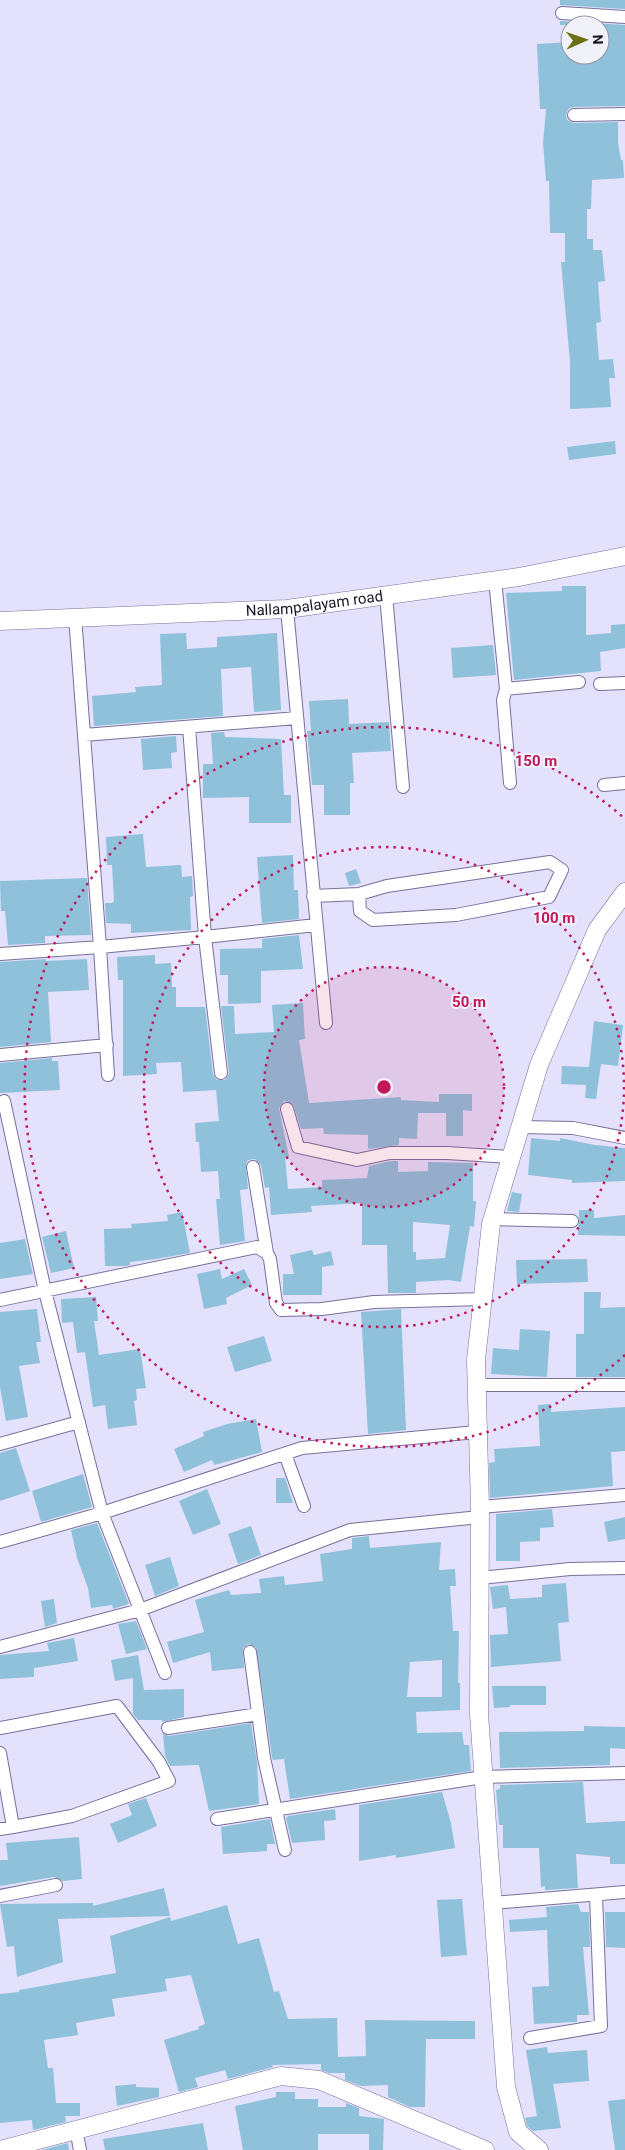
<svg xmlns="http://www.w3.org/2000/svg" width="625" height="2150" viewBox="0 0 625 2150" font-family="Roboto,sans-serif">
<style>
.building{fill:#8fc1db;fill-rule:evenodd}
.lines{fill:none;stroke-linecap:round;stroke-linejoin:round}
.street-casing{stroke:#77719b;stroke-width:14}
.secondary-casing{stroke:#77719b;stroke-width:19}
.street{stroke:#fff;stroke-width:12}
.secondary{stroke:#fff;stroke-width:18}
.ring{fill:none;stroke:#c2185b;stroke-width:2.5;stroke-dasharray:2.5 5}
.labels{text-anchor:middle;stroke-width:4;stroke-linejoin:round;paint-order:stroke}
.street-label{font-size:15px;fill:#161323;stroke:#f1f1fa}
.centre{fill:#c2185b;stroke:#f1f1fa;stroke-width:2.5}
.ring-label{font-size:15px;text-anchor:middle;font-weight:bold;fill:#c2185b;stroke:#f1f1fa;stroke-width:4;stroke-linejoin:round;paint-order:stroke}
</style>
<rect width="100%" height="100%" fill="#e4e1fd"/>
<path class="building" d="M560,0h65v9l-65,-4z
M560,21l65,4v81l-51,1 -5,1 -3,7 1,5 7,3 44,-1v21l3,17h2l1,18 -32,2 -1,29h-4v30h6v11h9l3,31 -7,1 3,40 -5,1 3,37 14,-1 2,19h-6l2,29 -41,2v-47l-9,-100h4v-29h-15l-1,-52h-3l-3,-38 3,-34h-6l-3,-65 33,-2v13h30v-30h-40z
M615,441l1,13 -47,6 -2,-13z
M562,586h24v49l25,-2v-8l14,-1v24l-25,4 1,19 -87,9 -8,-87 56,-2z
M186,633l1,16 30,-2v-10l60,-4 4,77 -27,2 -3,-45 -30,2 2,47 -129,10 -2,-30 44,-4 -1,-5 27,-2 -2,-51z
M493,645l3,30 -43,3 -2,-30z
M348,699l1,25 40,-2 2,29 -39,2 2,30h-4v32h-26v-30h-12l-5,-54h4l-2,-30z
M224,732l1,5 56,2 3,56h7v28h-42v-26l-46,1v-34h10l-2,-31z
M176,736l1,16 -6,1 1,15 -29,2 -2,-31z
M143,834l3,33 35,-2 1,12 10,-1 1,20 -3,1 1,33 -60,3v-9l-25,-1 -1,-20h7l2,-2 -2,-36h-5l-1,-28z
M293,855l1,35h4l1,29 -37,4 -5,-66z
M356,869l5,14 -12,3 -4,-13z
M87,878l4,57 -46,1v7l-37,2 -3,-34h-4l-1,-30z
M299,935l4,34 -42,2v32l-33,1v-29h-8v-26l42,-1v-9z
M155,955v9l16,-1 1,24h4v20h29l8,67 4,6h8l4,-7 -8,-67h13l1,28 39,-2 -2,-27 31,-2 2,36 -6,1 10,63 92,-6v3l38,2v-8h33v17l-9,-1v26h-17v-23h-28l-1,26 -18,-1v7l-31,4v-14l-44,-1 -1,-6 -22,1 -8,-25 -9,-3 -5,7 10,49h-4l3,32 34,-2v-7l45,-2 2,-12 22,-5h7v11l30,-1v-9l45,1v38h3l-2,26 -4,-1 -9,56 -12,-2 -33,2v11h-28l-1,-48h-25v-42l-51,3 1,6 -41,3 -2,-28 -4,1 -4,-23 -6,-6 -7,1 -2,4 2,25 -8,1 5,51 -25,4 -4,-46h4l-2,-28 -17,1 -2,-30h-3l-1,-19 24,-2 -3,-31 -33,2 -2,-30 -25,1 1,11 -34,2v-96h-5l-1,-23zM413,1222l37,3 -5,33 -29,2v-8h-3z
M46,959v2l41,-2 2,31 -41,2 3,50 -51,5v-85z
M594,1021l29,4 -5,41 -17,-2 -5,35 -11,-1 1,-13 -25,-1 1,-18 27,1z
M52,1058v3h6l2,29 -60,3v-30z
M531,1138l29,3v-3l35,7 30,3v33l-53,2v-3l-44,-5z
M512,1192l10,2 -3,18 -12,-1z
M579,1210h15v8l31,-3v21l-47,-1z
M182,1212l8,41 -34,6 -26,3v3l-4,1h-21l-1,-37 28,-1 -1,-4 37,-3 -1,-6z
M66,1231l8,37 -23,5 -9,-36z
M25,1239l8,35 -33,5v-36z
M312,1250l2,5 17,-4 3,14 -12,2v28h-39v-21h11l-4,-19z
M587,1259l1,23 -71,2 -1,-24z
M220,1269l2,10 22,-10 8,16 -26,13 1,6 -23,5 -7,-35z
M584,1292h17l-1,16 25,-1v70h-49v-43h8z
M96,1297l2,24h-4l5,34 41,-6 6,39 -10,1 1,11 -3,1 3,24 -29,4 -3,-24 -12,2 -8,-55 -8,1 -4,-31 -11,1 -1,-24z
M37,1309l4,33h-5l4,21 -21,3 9,51 -22,4 -6,-34v-75z
M401,1309l5,121 -38,4 -7,-122z
M520,1329l30,2 -3,46 -56,-3 2,-26 26,2z
M264,1336l8,25 -37,11 -8,-25z
M551,1404v8l74,-5v44l-14,1 2,34 -123,12 -1,-35 6,-1 -1,-13 46,-3 -2,-41z
M256,1419l6,33 -48,13 -2,-5 -28,12 -10,-23 30,-13 -1,-4 24,-8z
M16,1448l14,43 -30,10v-48z
M83,1474l9,33 -51,15 -9,-31z
M276,1478h9l8,25h-17z
M207,1489l14,35 -28,11 -14,-34z
M552,1509l2,18 -14,1v13l-20,1v19h-24v-47z
M625,1517v22l-17,3 -4,-20z
M97,1523l32,81 -16,5 -1,-4 -21,3 -3,-20 -11,-30 -6,-28z
M251,1526l10,29 -23,9 -10,-30z
M369,1536l1,12 71,-6 -2,28 16,-1 1,17h-6l3,45h6l-1,52h2v27l-44,2 1,21 45,-1 2,13h5l2,26 -181,28 -6,-40 -11,1 -1,-3 -16,-110 -8,-3 -5,4 1,20 -32,3 -2,-19 -37,11 -6,-21 37,-10 -9,-32 34,-10 2,5 30,-2 -2,-14 25,-3 1,9 38,-4 -3,-27 32,-5v-11zM442,1660v37h-35l3,-35z
M170,1557l9,29 -24,10 -10,-31z
M566,1583l3,39 -11,1 3,38 -70,6 -1,-32 18,-1 -2,-27 -13,2 -3,-22 18,-2 2,14 32,-2v-12z
M54,1599l3,24 -12,4 -4,-26z
M136,1621l11,28 -21,5 -8,-30z
M74,1638l4,23 -44,7v9l-34,2v-24l49,-4 -2,-8z
M138,1655l6,35 40,-1v28l-22,5v-2h-24l-5,-6v-36l-18,3 -4,-21z
M492,1686h54v19h-36v2l-16,1z
M251,1723l6,39 2,42 -50,7 -10,-46 -29,1 -5,-10 -2,-22 6,2z
M584,1726l41,1v22l-15,-1v17l-110,3 -1,-36 85,-1z
M583,1782l3,41 39,-2v43h-15v-7l-34,-3 2,34 -33,2v-4l-4,1 -2,-39h-36v-23h-4l-3,-35 4,-1v-4z
M442,1792l9,31 4,25 -59,10v-3l-37,6v-56z
M146,1798l11,28 -39,17 -8,-19 22,-9 -4,-11z
M335,1809l1,11 -12,1 1,19 -33,3 -6,-25 2,-2z
M270,1819l5,25h-8v7l-44,3 -2,-27z
M79,1837l3,42 -19,2 -9,-4 -54,9v-26h8l-2,-17z
M164,1888l6,28 -112,3 5,43 -46,15 -3,-31 -7,1 -7,-43 93,-1v3z
M462,1899l5,56 -26,2 -4,-57z
M578,1904l3,8h8l1,35h-7l6,68h-12v7h-3l-40,2 -2,-37 17,-1 -2,-56 -37,2 -1,-12 38,-3 -1,-10z
M227,1905l11,39 21,-6 15,54 5,-1 9,28 49,-1 1,39 28,-1 -1,-36 110,1v18h-49l-1,68h-15l-22,-10v-12l-27,1 -16,-6v-7h-16l-8,-3v-6l-49,1 1,2 -45,12 -3,-9 -30,8 3,9 -19,5 -15,-52 35,-11 -1,-2 7,-3 -14,-49 -26,4 2,12 -55,8 3,17 -39,7 2,12 -34,5 4,28h5l3,35h24v13h-15l1,6 -33,8 -1,-10 -32,3v-129l19,-2v-2l97,-17 -6,-37 60,-19 1,4z
M605,1912h20v36l-19,-1z
M547,2047l1,6 39,-3 2,31 -36,3 8,44 -28,3 -6,-5 -2,-8 12,-2 -11,-66z
M136,2084v3l23,1v9l-42,9 -2,-20z
M276,2092h19v7h23v8h28v-4l13,5v8l25,3 -1,31h-14v-16h-51v16h-75l-8,-44 41,-9z
M625,2099v51h-10l-7,-49z
M203,2123l5,27h-103l-2,-11z
M68,2143l1,7h-27z"/>
<g class="lines">
<g class="street-casing">
<path id="street" d="M562,13l63,4
M574,115l51,-1
M495,580l11,109 -3,11 7,83
M386,595l17,192
M287,609l39,414
M600,684l25,-1
M506,689l73,-7
M84,735l213,-17
M604,785l21,-2
M313,896l46,-2 28,-8 163,-24 12,8 -13,27 -93,18 -83,5 -13,-9 -1,-17
M0,954l100,-7 -25,-331
M0,1055l107,-10
M221,1073l-16,-136 111,-12
M108,1075l-8,-128 105,-10 -16,-210
M287,1109l11,38 59,13 33,-7h57l64,4
M520,1127l53,1 52,10
M253,1167l14,86
M493,1219l79,2
M0,1300l257,-53 10,6 3,6 6,44 5,7 41,-1 52,-7 109,-3
M476,1385h149
M0,1444l79,-22
M285,1454l19,52
M0,1542l102,-29 -57,-222 -41,-190
M480,1578l90,-9 55,-1
M0,1647l140,-37 210,-80 120,-12 9,-2 1,-9 145,-12
M250,1652l14,106 21,92
M165,1673l-63,-160 200,-65 175,-16
M0,1728l117,-22 42,56 10,19 -97,35 -59,11
M168,1728l90,-14
M0,1753l13,74 -13,2
M217,1819l266,-42 142,-4
M0,1896l56,-11
M493,1903l132,-11
M530,2038l71,-12 -5,-131
M76,2129l4,21"/>
</g>
<g class="secondary-casing">
<g id="secondary">
<path id="s1" d="M0,621l287,-12 232,-32 106,-21"/>
<path d="M0,2150l281,-74 38,4 166,70"/>
<path d="M539,2150l-21,-18 -12,-45 -27,-373 1,-207 -4,-147 15,-136 48,-159 58,-135 28,-38"/>
</g>
</g>
<use href="#street" class="street"/>
<use href="#secondary" class="secondary"/>
</g>
<circle cx="384" cy="1087" r="120" fill="#c2185b" fill-opacity=".12"/>
<g class="ring">
<circle cx="384" cy="1087" r="120"/>
<circle cx="384" cy="1087" r="240"/>
<path d="M625 1355A360 360 0 1 1 625 819"/>
</g>
<g class="labels">
<g class="street-label">
<text dy="5" stroke="none"><textPath href="#s1" startOffset="315">Nallampalayam road</textPath></text>
</g>
</g>
<circle cx="384" cy="1087" r="8" class="centre"/>
<g class="ring-label">
<text x="536" y="766">150 m</text>
<text x="554" y="923">100 m</text>
<text x="469" y="1007">50 m</text>
</g>
<g transform="translate(585 40) rotate(88)"><circle r="24" fill="#f1f1fa" stroke="#9998a4"/>
<path d="M0-4L9 19L0 12L-9 19Z" fill="#6e7014"/>
<text y="-8" font-size="14" font-weight="bold" text-anchor="middle" fill="#161323">N</text>
</g>
</svg>
